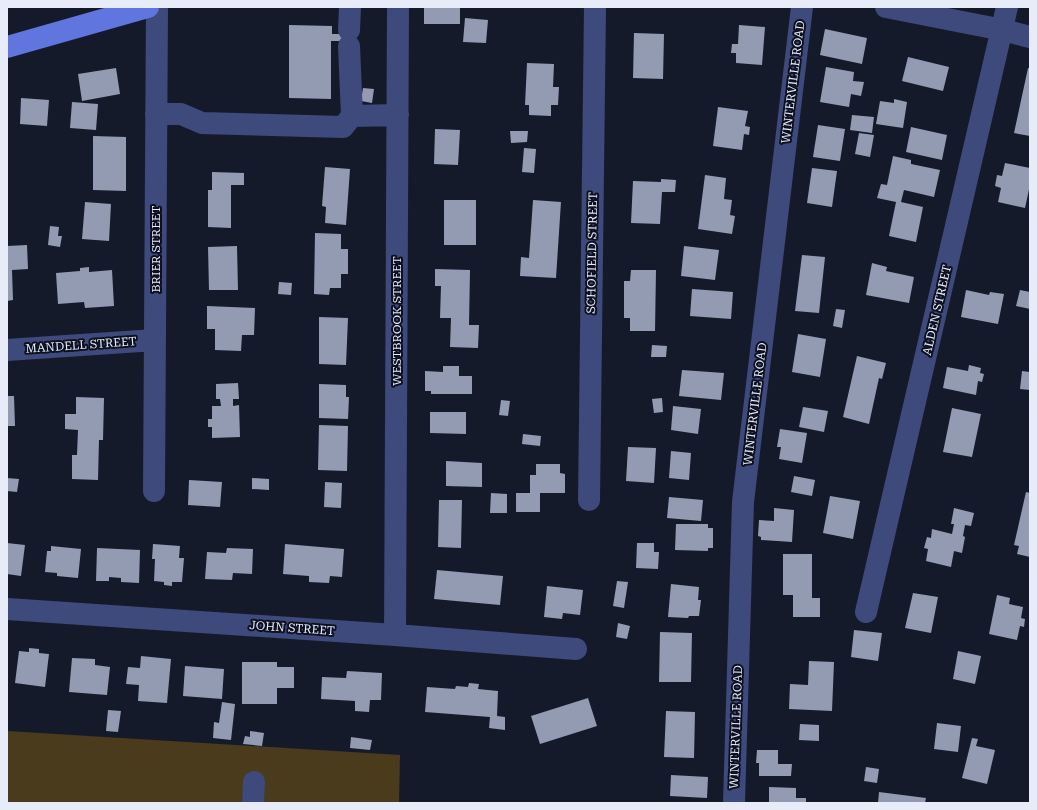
<svg xmlns="http://www.w3.org/2000/svg" width="1037" height="810" viewBox="0 0 1037 810" font-family="'Roboto Serif',serif">
<style>
.green{fill:#4a3b1c}
.building{fill:#939bb2}
.lines{fill:none;stroke-linecap:round;stroke-linejoin:round}
.minor{stroke:#3d4a7b;stroke-width:22}
.major{stroke:#6076de;stroke-width:22}
.labels{text-anchor:middle;stroke-width:4;stroke-linejoin:round;paint-order:stroke}
.street-label{font-size:12px;fill:#e8ecf9;stroke:#0c1021}
</style>
<rect width="100%" height="100%" fill="#151a2b"/>
<path class="green" d="M7,731l393,24 -1,48h-392z"/>
<path class="building" d="M424,7h36v17h-36z
M465,18l23,2 -2,23 -23,-1z
M289,25l43,1v8h8l15,-4 -14,11h-10v58l-42,-1z
M739,25l26,2 -3,38 -26,-2v-10h-5l1,-9h6z
M825,29l42,9 -5,26 -42,-9z
M634,33l30,1 -1,45 -30,-1z
M908,57l41,10 -6,24 -41,-10z
M527,63l27,1 -1,23h6l-1,18h-7v11l-22,-1v-10h-4z
M826,67l28,5 -1,9 11,1 -3,14 -10,-2 -2,13 -29,-5z
M116,68l4,26 -38,7 -4,-27z
M1028,68h2v68l-16,-3z
M363,88l11,1 -2,14 -11,-2z
M21,98l28,2 -2,26 -27,-2z
M894,99l13,3 -4,26 -27,-4 4,-23 14,2z
M72,102l26,2 -2,26 -26,-2z
M718,107l30,4 -3,15 5,1 -1,8 -5,-1 -2,16 -29,-4z
M852,115l22,2 -2,16 -22,-3z
M818,125l27,4 -5,32 -27,-4z
M911,127l36,8 -5,25 -36,-8z
M435,129l25,1 -2,35 -24,-1z
M510,131h18l-1,11 -16,1z
M859,133l15,2 -4,22 -15,-3z
M93,136l33,1v54l-33,-1z
M524,148l12,1 -2,24 -12,-1z
M893,156l18,4v4l29,6 -6,27 -30,-7 -3,12 22,5 -7,35 -27,-6 7,-34 -19,-4 4,-14 6,1z
M1005,163l25,5v17l-5,23 -27,-6 3,-14 -6,-2 2,-11 5,1z
M325,167l25,2 -4,56 -21,-2 1,-16 -4,-1z
M812,168l25,3 -5,36 -25,-4z
M212,172l32,1v12h-13v43l-23,-1v-37h4z
M705,175l21,3 -2,21 8,1 -2,15 5,1 -3,18 -34,-5z
M661,179l15,1 -1,12h-13l-2,32 -29,-1 2,-42 28,1z
M444,200h32v45h-32z
M533,200l28,2 -5,76 -36,-2 1,-19 8,1z
M85,202l26,2 -2,37 -27,-2z
M50,226l9,1 -1,9h4l-2,11 -12,-2z
M315,233l26,1v15h7v25h-7v14h-11l-1,7 -15,-1z
M27,245l1,24 -16,1 1,30 -6,1v-55z
M237,246l1,44h-29l-1,-43z
M684,246l35,4 -4,30 -34,-4z
M802,255l23,2 -6,56 -24,-2z
M872,263l15,4 -1,4 28,6 -5,26 -43,-8z
M89,267v5l23,-2 2,36 -29,2 -1,-6 -26,2 -2,-31 24,-2v-3z
M435,269l35,1 -1,55h10l-1,23 -28,-1 1,-29h-11l1,-32h-6z
M631,270h25l-1,61h-25v-13h-6v-37h6z
M279,282l13,1 -1,12 -13,-1z
M692,289l41,3 -2,27 -41,-3z
M966,290l23,5 1,-3 14,2 -6,30 -37,-7z
M1020,290l10,2v17l-14,-3z
M207,306l48,2 -1,27h-12l-1,16 -26,-1v-21h-8z
M836,309l9,1 -3,18 -9,-2z
M319,317l29,1 -2,47 -27,-1z
M798,334l28,5 -6,38 -28,-5z
M652,345l15,1 -1,11h-15z
M857,356l29,7 -4,16 -3,-1 -10,46 -26,-7z
M969,365l12,3 -1,5 4,1 -2,8 -4,-1 -2,14 -33,-7 4,-21 21,4z
M443,366h16v10h13v18h-41v-3h-6v-20l18,1z
M682,370l42,3 -3,27 -42,-4z
M1022,371l8,1v18l-10,-1z
M238,383l1,16h-6v7l6,-1 1,32 -28,1v-11h-4v-8h4v-13h9l-1,-7h-4v-15z
M319,384l27,1v12h3l-1,22 -29,-1z
M7,396h7l1,30h-8z
M76,397l28,1 -1,42h-4l-1,40 -26,-1v-24h5l1,-25 -13,-1v-15h11z
M662,398l1,14 -9,1 -2,-14z
M501,400l9,1 -2,15 -9,-1z
M673,406l28,3 -3,25 -27,-4z
M803,407l25,4 -4,21 -25,-5z
M952,408l29,6 -9,43 -29,-5z
M430,412h36v22l-36,-1z
M319,425l29,1 -1,45 -29,-1z
M780,429l27,4 -5,30 -23,-4 2,-12h-4z
M523,434l18,2 -1,10 -18,-2z
M628,447l28,1 -2,35 -28,-2z
M671,451l20,2 -2,27 -20,-2z
M446,461l36,2v24l-36,-1z
M536,464h24v9l5,1v19h-25v19h-24v-19h14v-18h6z
M794,476l21,4 -3,16 -21,-4z
M7,478l12,1 -2,13 -10,-1z
M252,478l17,1v11l-17,-1z
M189,480l33,2 -2,25 -32,-2z
M325,482l17,1 -1,25 -17,-1z
M1026,492l4,1v64l-13,-3 2,-8 -5,-1z
M491,493l16,1v19h-17z
M830,496l30,5 -7,38 -30,-6z
M669,497l34,3 -2,21 -34,-3z
M439,500h23l-1,48 -23,-1z
M774,508l20,2 -2,32 -31,-2v-3l-3,-1 1,-16 15,1z
M954,508l20,5 -3,13 -6,-1 -2,11 2,1 -3,16 -8,-2 -3,16 -25,-6 2,-12 -4,-1 3,-11 4,1 1,-9 20,5 2,-10h-3z
M676,524h32v4h5v20h-5v3l-33,-1z
M7,543l18,2 -4,31 -14,-2z
M637,543h17v9h5l-1,17 -22,-1z
M153,544l27,2 -1,12h5l-2,24h-10v4l-8,-1v-3l-10,-1 1,-22h-3z
M285,544l59,5 -2,28 -12,-1 -1,7 -20,-1v-6l-26,-2z
M51,546l30,3 -3,29 -21,-2v-3l-12,-1 2,-21h4z
M97,548l43,2 -1,33 -18,-1v-4l-12,-1v4h-13z
M227,548l26,1 -1,25 -19,-1 -1,7 -27,-1 2,-27 19,1z
M783,554h29v44h8v19h-27v-22h-10z
M437,570l66,6 -3,29 -66,-6z
M617,581l11,1 -4,26 -11,-2z
M671,584l28,3 -1,13h3l-2,16h-10l-1,2 -20,-1z
M547,586l36,4 -3,25 -17,-2 -1,6 -18,-2z
M913,593l25,4 -7,36 -26,-5z
M997,595l13,3 -1,6 14,3 -2,11 4,1 -1,8 -4,-1 -3,14 -28,-6z
M618,623l12,3 -3,13 -11,-2z
M854,630l28,3 -4,28 -27,-4z
M660,632l32,1 -1,49h-32z
M29,648l10,1v4l10,1 -4,33 -30,-4 4,-32 10,1z
M958,651l23,5 -6,28 -22,-5z
M141,656l30,3 -4,44 -29,-2 1,-16 -13,-1 2,-17 12,1z
M72,658l23,1v6l15,2 -3,28 -38,-3z
M809,661l25,1 -2,49 -43,-2 1,-25 18,1z
M242,662h35v5h17v21h-17v16h-35z
M185,666l39,3 -2,30 -39,-3z
M347,671l35,2 -1,27h-11l-1,12 -14,-1v-10l-34,-2 1,-22 24,1z
M469,683l10,1 -1,5 20,2 -1,25 8,1v13l-16,-2 1,-11 -65,-5 2,-25 28,2 1,-3 12,1z
M588,698l9,28 -57,18 -9,-28z
M222,702l13,2 -4,36 -18,-2 1,-16 5,1z
M108,710l13,1 -3,21 -12,-1z
M666,711l29,1 -1,46 -30,-1z
M937,723l24,3 -3,26 -24,-3z
M800,724l19,1v16l-20,-1z
M250,731l14,2 -2,13 -19,-2 2,-8 5,1z
M351,737l21,3 -2,10 -20,-2z
M972,738l6,1 -2,7 19,4 -8,34 -25,-6z
M757,750h21v14h14l-1,12h-32v-13h-3z
M866,767l13,2 -2,14 -13,-2z
M671,775l37,2 -1,21 -37,-2z
M769,787l27,1v10h10v5h-37z
M879,792l47,6 -1,5h-47z"/>
<g class="lines">
<path class="minor" d="M886,7l117,23 27,7
M349,30l1,-23
M349,46l3,70
M156,114h25l21,9 141,4 9,-11 46,-1
M7,350l148,-10
M154,491l3,-484
M589,500l6,-493
M7,609l388,26 181,14
M866,612l141,-605
M395,635l3,-628
M253,803l1,-21
M734,803l9,-301 59,-495"/>
<path class="major" d="M7,47l141,-40"/>
</g>
<g class="labels">
<g class="street-label">
<text transform="translate(793 82) rotate(-83)" y="4">WINTERVILLE ROAD</text>
<text transform="translate(156 249) rotate(-90)" y="4">BRIER STREET</text>
<text transform="translate(592 253) rotate(-89)" y="4">SCHOFIELD STREET</text>
<text transform="translate(937 310) rotate(-77)" y="4">ALDEN STREET</text>
<text transform="translate(397 321) rotate(-90)" y="4">WESTBROOK STREET</text>
<text transform="translate(81 345) rotate(-4)" y="4">MANDELL STREET</text>
<text transform="translate(755 404) rotate(-83)" y="4">WINTERVILLE ROAD</text>
<text transform="translate(292 628) rotate(4)" y="4">JOHN STREET</text>
<text transform="translate(736 727) rotate(-88)" y="4">WINTERVILLE ROAD</text>
</g>
</g>
<rect width="1037" height="810" fill="none" stroke="#e8ecf9" stroke-width="16"/>
</svg>
